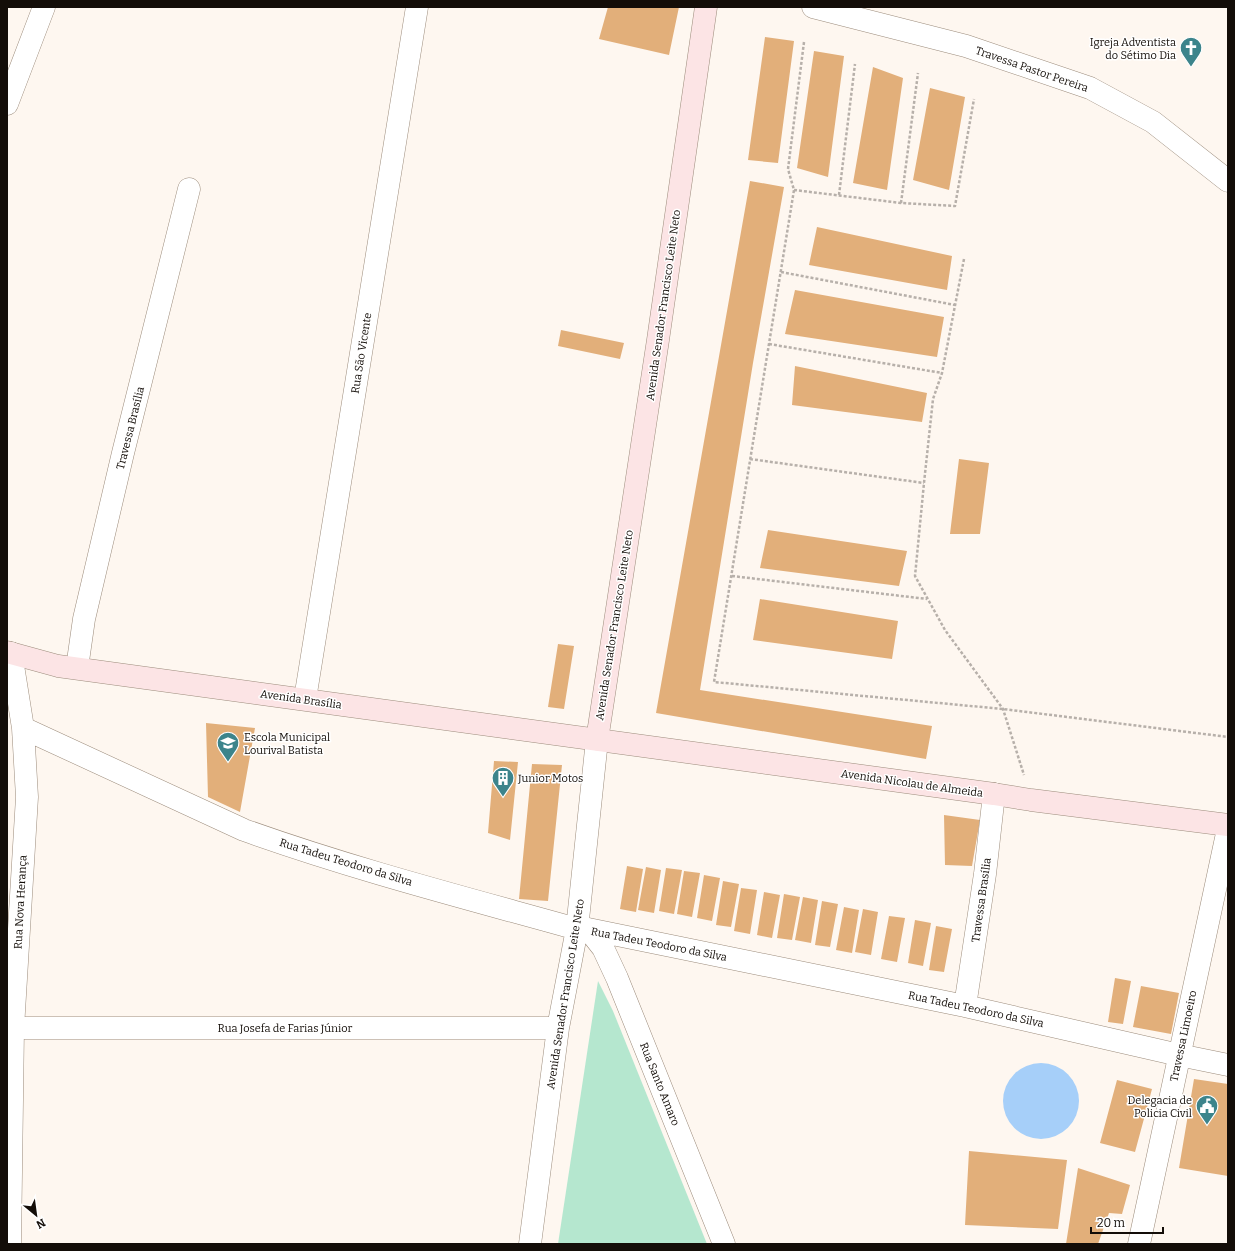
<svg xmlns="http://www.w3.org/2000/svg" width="1235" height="1251" viewBox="0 0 1235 1251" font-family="Bitter,serif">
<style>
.green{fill:#b5e7cf}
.water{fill:#a6cff9}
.building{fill:#e2af7a}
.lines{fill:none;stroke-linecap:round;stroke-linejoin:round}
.street-casing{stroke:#9c8c7c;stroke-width:23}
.secondary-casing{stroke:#9c8c7c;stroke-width:23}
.path{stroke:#b7b0aa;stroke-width:2.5;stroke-dasharray:3 2;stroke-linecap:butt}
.street{stroke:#fff;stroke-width:22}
.secondary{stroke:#fce4e5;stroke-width:22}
.labels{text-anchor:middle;stroke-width:3;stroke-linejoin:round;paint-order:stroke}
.poi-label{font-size:11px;fill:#130d08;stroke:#fff;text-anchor:end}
.street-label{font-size:11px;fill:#130d08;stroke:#fff}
</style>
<rect width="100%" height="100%" fill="#fef7f0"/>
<path class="green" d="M598,981l15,30 94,233h-149z"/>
<path class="water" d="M1003 1101a38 38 0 1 1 76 0a38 38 0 1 1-76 0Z"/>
<path class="building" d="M608,7h71l-10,48 -70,-16z
M765,37l29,4 -16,122 -30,-3z
M814,51l30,5 -16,121 -31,-9z
M873,67l30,11 -16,112 -34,-7z
M930,88l35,9 -16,93 -36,-10z
M750,181l34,6 -31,176 -53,327 232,36 -6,33 -270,-46z
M817,227l135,29 -5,34 -138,-25z
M795,290l149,27 -7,40 -152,-23z
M561,330l63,13 -4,16 -62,-13z
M795,366l132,27 -5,29 -130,-17z
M959,459l30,4 -9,71h-30z
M768,530l139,21 -8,35 -139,-18z
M760,599l138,22 -6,38 -139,-19z
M558,644l16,2 -10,63 -16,-2z
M206,723l49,5 -15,84 -32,-15z
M494,761l24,1 -8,78 -22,-7z
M532,764l30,1 -14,136 -29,-2z
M944,815l36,5 -8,46 -27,-1z
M627,866l16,3 -7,43 -16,-3z
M646,867l15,3 -7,43 -16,-3z
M666,868l16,2 -8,44 -15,-3z
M684,871l16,2 -8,44 -15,-3z
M704,875l16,3 -8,43 -15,-3z
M723,881l16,3 -8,43 -15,-2z
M741,888l16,2 -7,44 -16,-3z
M764,892l16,3 -8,43 -15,-3z
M784,894l16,3 -8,43 -15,-2z
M803,897l15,3 -7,43 -16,-3z
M822,901l16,3 -8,43 -15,-2z
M844,907l15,3 -7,43 -16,-3z
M863,909l15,3 -7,43 -16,-3z
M889,916l16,2 -8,44 -16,-3z
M915,920l16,3 -8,43 -15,-3z
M936,926l16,3 -8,43 -15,-2z
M1115,978l16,3 -8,43 -15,-2z
M1141,986l38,7 -8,41 -38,-7z
M1194,1079l34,5v92l-49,-8z
M1117,1080l35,9 -17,63 -35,-9z
M969,1151l98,9 -9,69 -93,-4z
M1078,1168l52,17 -8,29 -13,-1 -11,31h-32z"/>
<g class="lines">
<g class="street-casing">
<path id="street" d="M813,7l153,39 124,42 63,34 75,59
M7,104l37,-97
M11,653l12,75 221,102c109,39 222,68 333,99h11l377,77 214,49 49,10
M77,668l7,-49 39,-166 66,-264
M305,699l112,-692
M588,929l15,19 14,30 107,266
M965,1006l20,-132 9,-80
M13,1028h545
M10,1244l3,-216 14,-231 -4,-69
M530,1244l28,-216 19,-99 20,-189
M1139,1244l89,-415"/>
</g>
<g class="secondary-casing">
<path id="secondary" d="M7,652l51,14 936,128 37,6 197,25
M597,740l61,-400 48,-333"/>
</g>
<path class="path" d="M804,42l-16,127 6,21 -80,492 289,27 225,28
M794,190l107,13 54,3 19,-107
M839,195l16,-131
M901,203l17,-130
M964,259l-22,114 -9,26 -9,84 -9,93 30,54 58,79 21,66
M781,272l174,33
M769,344l173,29
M750,459l174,24
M732,576l195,23"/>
<use href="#street" class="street"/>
<use href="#secondary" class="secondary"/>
</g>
<defs>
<g id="church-pin" transform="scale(1.15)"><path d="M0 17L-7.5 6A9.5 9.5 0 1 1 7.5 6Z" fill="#3c848b" stroke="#fff"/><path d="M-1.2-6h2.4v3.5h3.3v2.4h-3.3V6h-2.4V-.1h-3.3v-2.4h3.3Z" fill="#fff"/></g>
<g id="school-pin" transform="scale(1.15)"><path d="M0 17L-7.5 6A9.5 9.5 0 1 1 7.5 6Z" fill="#3c848b" stroke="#fff"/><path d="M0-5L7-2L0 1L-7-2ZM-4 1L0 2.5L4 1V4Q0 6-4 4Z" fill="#fff"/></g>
<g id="building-pin" transform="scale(1.15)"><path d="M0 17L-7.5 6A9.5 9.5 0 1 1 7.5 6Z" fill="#3c848b" stroke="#fff"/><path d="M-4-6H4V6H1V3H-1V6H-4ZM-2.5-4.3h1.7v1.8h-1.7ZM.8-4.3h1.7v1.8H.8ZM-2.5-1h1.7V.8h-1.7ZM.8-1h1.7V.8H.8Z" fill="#fff"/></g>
<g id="civic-pin" transform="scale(1.15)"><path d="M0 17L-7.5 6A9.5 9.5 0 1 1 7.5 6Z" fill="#3c848b" stroke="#fff"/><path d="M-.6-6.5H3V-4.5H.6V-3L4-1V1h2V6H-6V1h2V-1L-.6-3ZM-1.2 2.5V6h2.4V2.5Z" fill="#fff"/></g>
</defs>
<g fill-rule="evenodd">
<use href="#church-pin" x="1191" y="48"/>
<use href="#school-pin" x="228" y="743"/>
<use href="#building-pin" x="503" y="778"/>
<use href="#civic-pin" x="1207" y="1106"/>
</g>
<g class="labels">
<g class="poi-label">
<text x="1176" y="46">Igreja Adventista<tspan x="1176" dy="13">do Sétimo Dia</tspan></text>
<text x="244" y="741" text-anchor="start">Escola Municipal<tspan x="244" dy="13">Lourival Batista</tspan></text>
<text x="518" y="782" text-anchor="start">Junior Motos</text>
<text x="1192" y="1104">Delegacia de<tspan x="1192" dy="13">Policia Civil</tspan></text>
</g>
<g class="street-label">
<text transform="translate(1032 69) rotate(19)" y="4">Travessa Pastor Pereira</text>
<text transform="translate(663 305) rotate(-82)" y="4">Avenida Senador Francisco Leite Neto</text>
<text transform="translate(361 353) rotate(-81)" y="4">Rua São Vicente</text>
<text transform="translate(130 428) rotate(-76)" y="4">Travessa Brasília</text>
<text transform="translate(614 625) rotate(-81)" y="4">Avenida Senador Francisco Leite Neto</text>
<text transform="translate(301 699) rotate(8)" y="4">Avenida Brasília</text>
<text transform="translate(912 783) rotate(8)" y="4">Avenida Nicolau de Almeida</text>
<text transform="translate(346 862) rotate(17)" y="4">Rua Tadeu Teodoro da Silva</text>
<text transform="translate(981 900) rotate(-82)" y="4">Travessa Brasília</text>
<text transform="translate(20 902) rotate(-87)" y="4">Rua Nova Herança</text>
<text transform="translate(659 944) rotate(11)" y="4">Rua Tadeu Teodoro da Silva</text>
<text transform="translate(565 994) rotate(-81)" y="4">Avenida Senador Francisco Leite Neto</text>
<text transform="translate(976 1009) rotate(12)" y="4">Rua Tadeu Teodoro da Silva</text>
<text x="285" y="1032">Rua Josefa de Farias Júnior</text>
<text transform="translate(1183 1036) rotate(-78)" y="4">Travessa Limoeiro</text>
<text transform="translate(660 1084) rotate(68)" y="4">Rua Santo Amaro</text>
</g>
</g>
<rect width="1235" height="1251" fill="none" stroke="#130d08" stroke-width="16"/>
<g transform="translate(36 1215) rotate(151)" stroke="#ffffff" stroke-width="3" paint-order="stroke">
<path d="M0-3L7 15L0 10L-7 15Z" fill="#130d08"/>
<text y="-6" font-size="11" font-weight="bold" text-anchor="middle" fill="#130d08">N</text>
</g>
<path d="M1091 1227v6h72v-6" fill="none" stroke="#130d08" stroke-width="2"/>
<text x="1097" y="1227" font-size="12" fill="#130d08" stroke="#ffffff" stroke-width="3" paint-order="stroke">20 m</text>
</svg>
